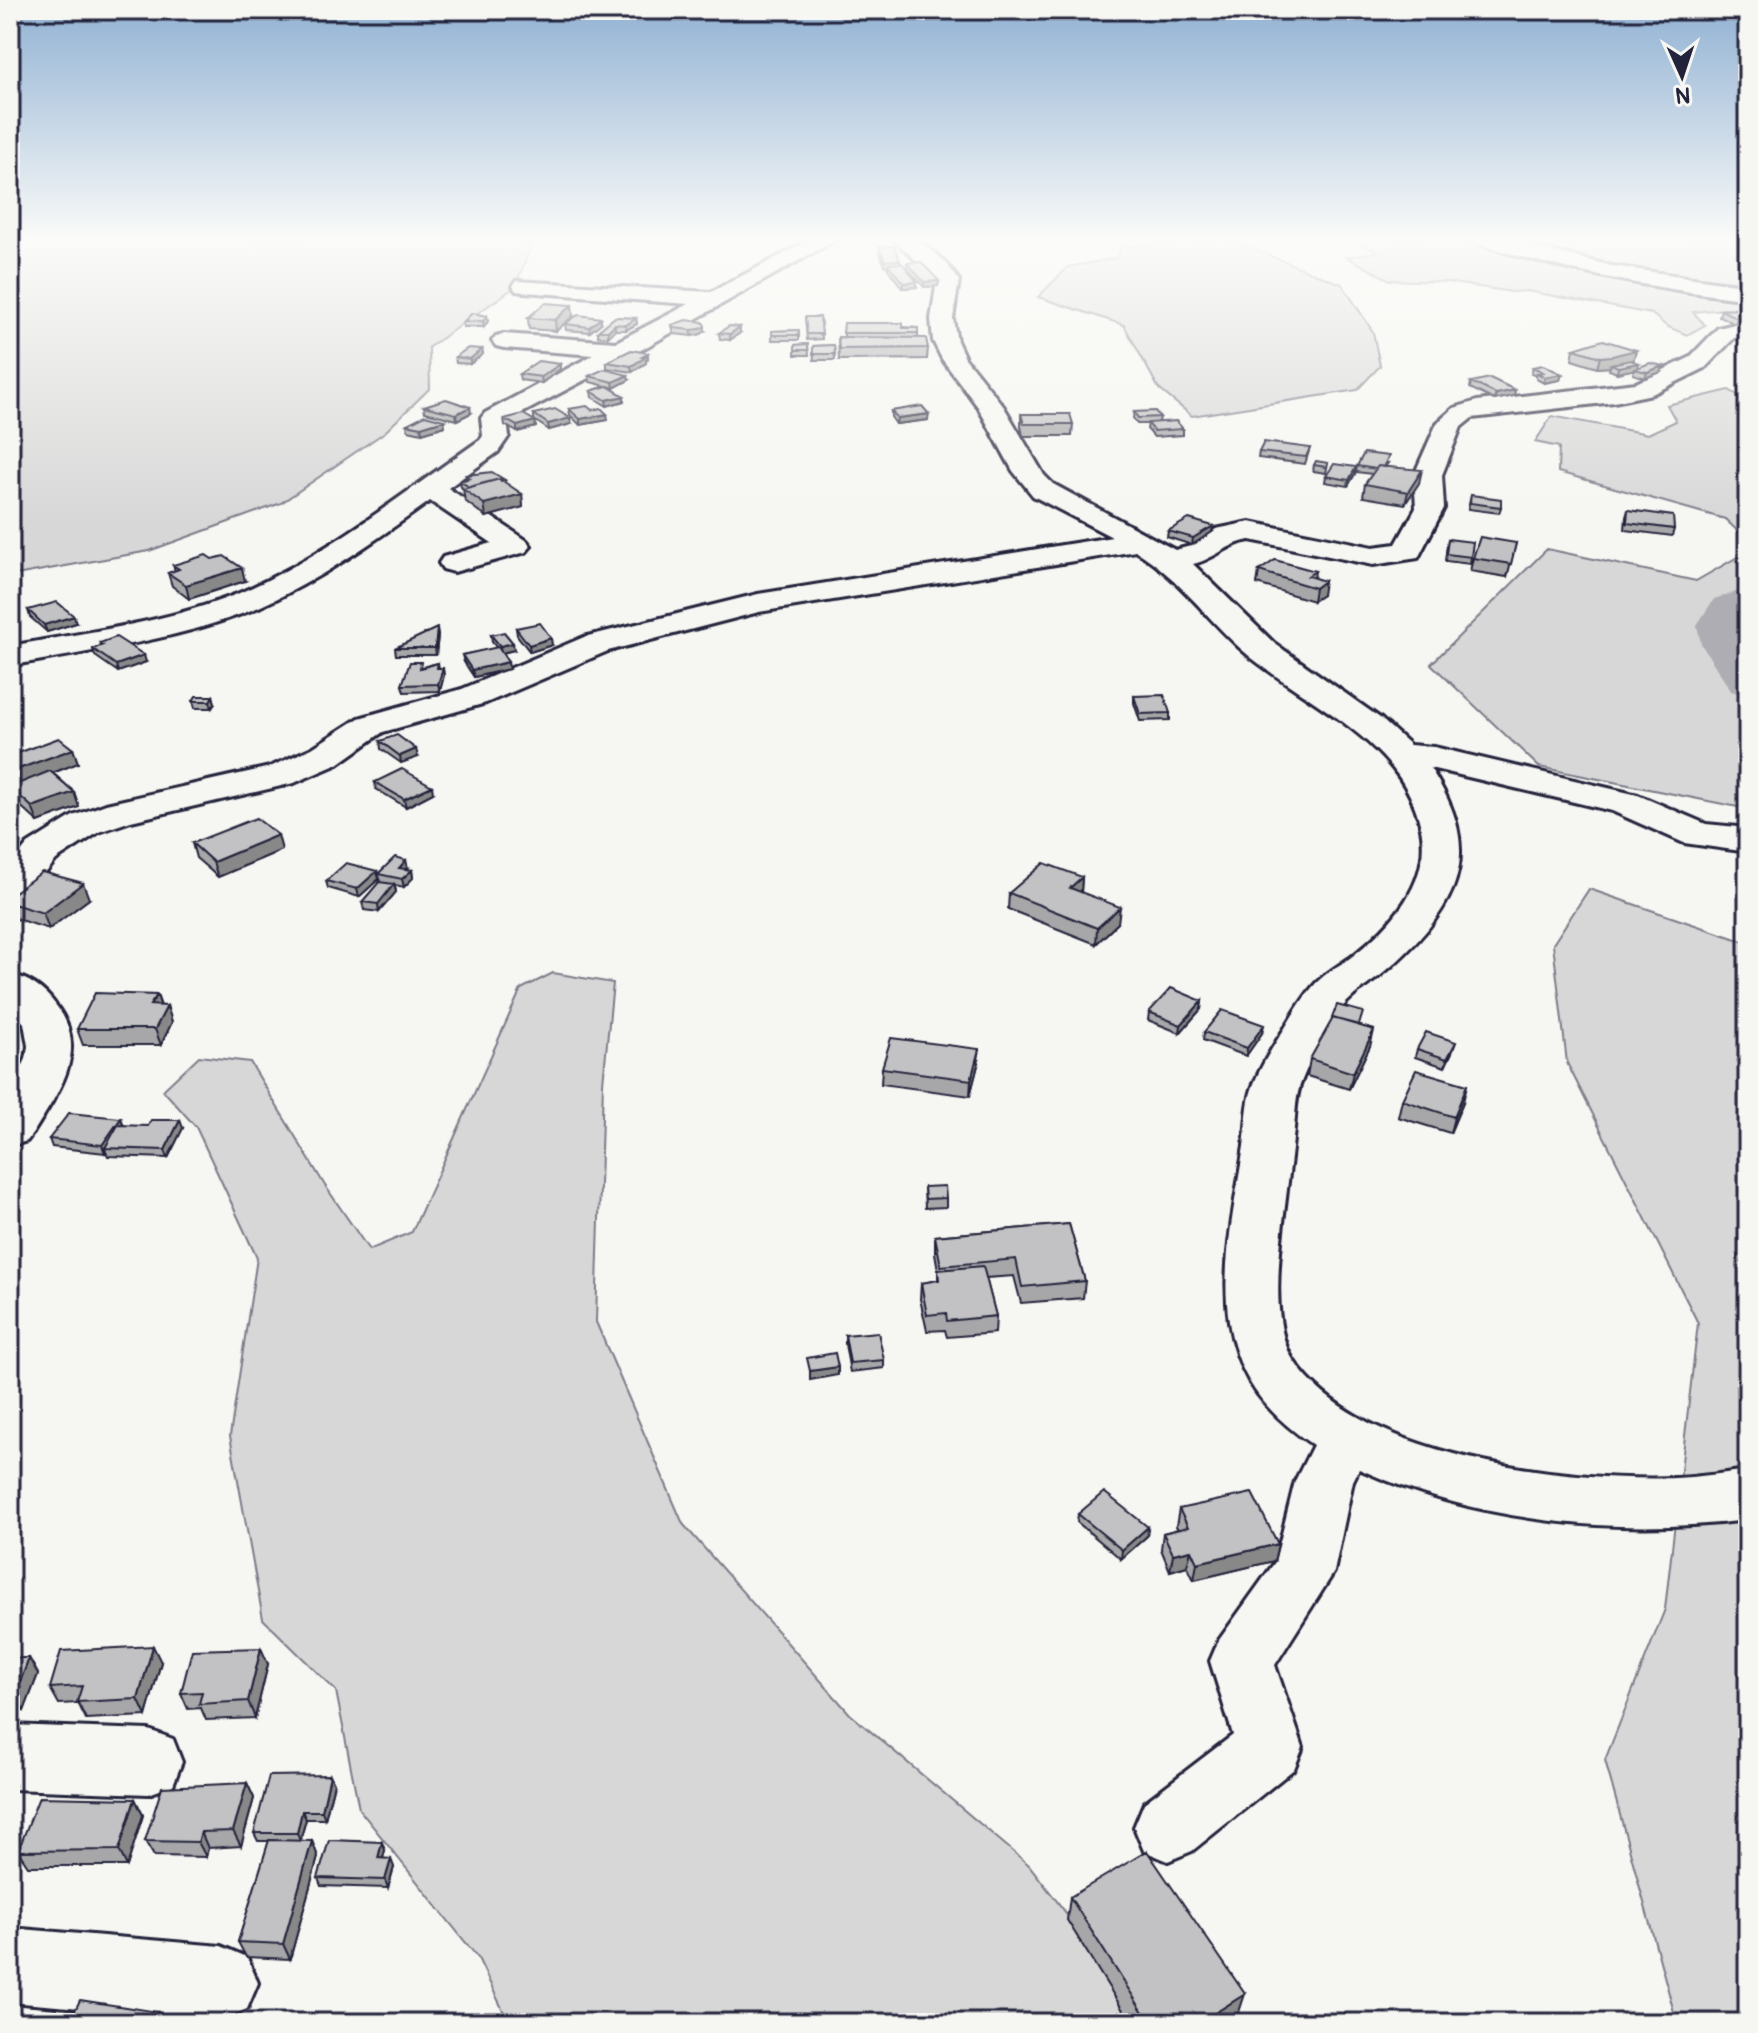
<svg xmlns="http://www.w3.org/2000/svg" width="1758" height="2033" viewBox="0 0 1758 2033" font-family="Pangolin,sans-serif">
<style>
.green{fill:#d7d7d7;stroke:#7c7c89;stroke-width:2}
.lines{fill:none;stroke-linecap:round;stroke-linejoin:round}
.river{fill:#adadb3;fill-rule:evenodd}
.minor-casing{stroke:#22223b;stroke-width:6}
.major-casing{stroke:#22223b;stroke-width:6}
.minor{fill:#f6f6f2;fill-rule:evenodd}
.major{fill:#f6f6f2;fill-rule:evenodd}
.wall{fill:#a7a7a9;stroke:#22223b;stroke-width:2}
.shaded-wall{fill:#888889;stroke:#22223b;stroke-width:2}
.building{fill:#c2c2c4;stroke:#22223b;stroke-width:2}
</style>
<rect width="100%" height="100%" fill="#f6f6f2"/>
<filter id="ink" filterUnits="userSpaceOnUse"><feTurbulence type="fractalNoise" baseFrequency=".0125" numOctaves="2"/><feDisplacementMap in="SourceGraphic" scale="16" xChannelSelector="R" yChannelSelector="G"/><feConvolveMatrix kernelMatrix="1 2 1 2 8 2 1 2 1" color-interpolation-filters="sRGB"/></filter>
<g filter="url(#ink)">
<path class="green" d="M10,238h501l21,6 -17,43 -86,60 1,41 -45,44 -104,71 -132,48 -139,25z
M1225,238l117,46 31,48 7,34 -23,24 -165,26 -33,-27 -35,-64 -86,-28 30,-30 49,-9 5,-11z
M1348,238h400v44l-53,-4 -5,10 45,8 13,7v10l-13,-5 -42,4 12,13 -18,10 -21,-9 -14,-12 -125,-23 -15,1 -66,-10 -56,-2 -44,-23 32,-5z
M1729,390l19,11v140l-23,-22 -167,-47 1,-25 -24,-5 17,-26 96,18 28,-13 -9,-16z
M1547,549l149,32 52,-30v258l-209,-42 -108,-103z
M1589,889l159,54v1080h-71l-72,-263 60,-151 33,-286 -131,-260 -14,-119z
M553,973l60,10 -10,100 -7,239 87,202 167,190 179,151 97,126 12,32h-629l-31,-65 -119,-149 -23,-118 -73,-72 -33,-183 27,-178 -61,-131 -33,-37 36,-34 51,6 74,122 45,66 43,-18 109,-243z"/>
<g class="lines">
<path class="river" d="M1748,588v30l-5,7 5,18v53l-17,-5 -30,-47 -4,-19 17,-26z"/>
<g class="minor-casing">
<path id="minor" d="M814,238h25l-207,117 -125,66 2,15 -11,16 -50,36 78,52 5,6 -5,6 -72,20 -11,-3 -4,-6 4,-6 49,-14 -62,-42c-54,39 -110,79 -171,106 -78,33 -166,43 -249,59v-20c76,-14 155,-23 227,-52 88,-37 165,-100 243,-154l3,-4 -2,-18 4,-5 108,-58 -89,-7 -8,-2 -4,-5 4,-5 8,-2 112,8 73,-38 -165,-12 -8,-1 -3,-5 3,-5 195,11z
M892,238c31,-1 49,17 67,42l-6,39 4,22 8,17 39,49 40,68 9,9 122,66 16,-4 25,-17 34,-7 123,25 23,-3 20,-36 -2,-33 23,-52 17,-15 23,-7 159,-18 53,-25 29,-30 30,-7v14l-14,3 -29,30 -53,26 -38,8 -142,16 -11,9 -19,48 2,33 -26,50 -45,7 -123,-25c-22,3 -35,19 -57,24l81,79 106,75 30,27 24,2 204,48 68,29 42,4v24l-64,-9 -72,-32 -182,-43c24,37 40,76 23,120 -14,34 -44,64 -73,88 -11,8 -23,16 -33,26 -20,21 -34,52 -45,78 -7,16 -6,32 -8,48 -2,26 -6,52 -9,78 -5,42 -16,118 9,155 65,98 274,121 382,117 24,-1 48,-5 72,-8v50c-131,16 -268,3 -389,-51l-6,12 -19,91 -59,93 28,82 -9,22 -102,82 -24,10 -24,-10 -10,-24 10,-24 89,-68 -23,-74 9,-21 56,-78 20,-81 18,-36c-34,-23 -63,-51 -76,-91 -23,-65 -3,-142 7,-208 3,-20 2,-42 9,-60 8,-20 20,-40 32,-58 9,-15 19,-32 31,-45 10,-10 22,-17 34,-25 40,-31 82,-75 71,-130 -18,-90 -119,-125 -180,-179 -36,-33 -63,-72 -105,-98l-377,61 -151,39 -122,52 -103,29 -45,32 -44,19 -163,38 -32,11 -43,28 -32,40 -14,3v-37l18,-22 45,-28 33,-12 164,-37 42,-19 47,-30 103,-29 122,-52 174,-43 354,-57 -79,-41 -20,-25 -35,-64 -36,-48 -9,-18 -2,-22 6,-39z
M10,974c18,4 34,15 45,30 36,45 4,87 -22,129l-6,8 -17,5v-54l16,-33 2,-13 -4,-23 -14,-15z
M10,1725l139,5 24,9 9,23 -9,23 -24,9 -139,-5z
M10,1928l211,18 26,11 11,26 -11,26 -26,11 -211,-18z"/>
</g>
<g class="major-casing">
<path id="major" d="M1470,238h30l112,28 136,20v14c-94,-12 -185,-28 -275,-58z"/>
</g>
<use href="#minor" class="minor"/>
<use href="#major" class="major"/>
</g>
<path class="wall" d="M879,247l21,13v3l17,19v5l-15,1 -14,-19v-3h-3l-6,-14z
M907,263l32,18 -1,5 -14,1 -17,-19z
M1740,309l-5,15 -16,-8 2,-6z
M487,316l1,5 -4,6h-21v-5z
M573,316l-17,15 -27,-2 -1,-11z
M615,317l21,1 1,6 -11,6h-11l-7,7 -10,-1v-5z
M805,317h15l2,22 -15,1z
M601,323l-11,9 -24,-2 -1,-6z
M844,323l74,5v10l10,10 -1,11 -88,1 -1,-23h6z
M672,325l33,6 -4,3 -9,2 -18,-2z
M799,330v10h-27v-9z
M719,333h21l-10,7 -10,-1z
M808,344l1,11h-14v-10z
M834,345l1,15h-21l-1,-14z
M482,349l1,5 -13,10 -14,-1 -1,-6z
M1574,349l62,1 -3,11 4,7 24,4 -16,6 -12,-4 1,-5 -17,4 -8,-3 1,-3 -13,1 -25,-8z
M648,359l-2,1v3l-14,9 -25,-4v-6z
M560,364v5l-18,14 -22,-3 -1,-6z
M1533,367l29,7 -2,6 -16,3 -8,-4v-4l-5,-2z
M589,376l40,4 -15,8 -6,-2 16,10v5l-17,5 -15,-9 -1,-6 15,-5 -16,-4z
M1471,382l43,14 -20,4 -24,-12z
M424,406l47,7 -14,7 -32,-8z
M569,409l39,11 -28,5 -10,-10z
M891,411l37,9 -32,4 -5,-7z
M1134,412l26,5 -1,5 24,7v6l-29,2 -7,-8 1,-5h-11l-4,-6z
M534,414l37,10 -22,6 -15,-10z
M1021,414l52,10 -1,12h-49l-2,-10z
M504,419l31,2 1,6 -19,5 -12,-7z
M407,424l38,2 -23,7 -14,-3z
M1310,448l-5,16 -47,-6 1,-6z
M1328,463l-2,10 -13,-2 1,-6z
M1388,463l-3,4 34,16 -14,21 -42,-7 2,-13 7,-10 -16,-2 1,-6z
M1355,474l-7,12 -23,-4 1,-6z
M466,475l39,5v3l17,11 1,13 -37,10 -21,-16 -2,-12 -2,-2 -1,-6 6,-1z
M1471,495l30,12 -2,6 -31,-4z
M1628,510l46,19 -2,7 -47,-6 1,-13z
M1168,531l44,1 -20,13 -25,-8z
M1448,539l23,18 -1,7 -25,-3z
M1516,543l-9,34 -37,-6 3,-13z
M173,565l72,16 -56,18 -17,-13 -4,-13 7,-2z
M1259,571h56l-1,7 8,17 -9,6 -56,-17z
M28,610l48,13 -29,9 -17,-15z
M516,628l36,17 -22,7 -13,-17z
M438,635l-2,20h-40l-1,-7z
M491,635l23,15 -12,3 7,16 -35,8 -10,-15 -2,-7 35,-7 -5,-6z
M100,643l46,19 -28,10 -23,-16 -2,-7 8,-3z
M438,663l1,5 5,7 -4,16 -36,1 -2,-7 20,-18z
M213,696l2,7 -3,5h-17l-2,-7z
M1134,696l36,17v7l-30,1 -6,-18z
M380,741l38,16 -17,6 -20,-14z
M73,749l5,14 -25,10 21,19 5,15 -41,15 -23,-21 -5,-13v-32z
M375,782l58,11 -27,14 -30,-18z
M192,843l90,7 -64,27 -22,-19z
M408,868l-1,1 5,1 1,8 -9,9 -9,-2 1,7 -17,20 -15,-2 -2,-8 18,-20 -2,-8z
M377,871l2,8 -20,18 -31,-9 -2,-7z
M1082,877l-1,15 37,31 -22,21 -88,-35 1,-16z
M10,895l79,4 -40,30 -39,-12z
M157,995l4,11h6l5,16 -11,23h-78l-6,-16z
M1202,1001l-1,8 -21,24 -32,-13 1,-8z
M1359,1026l15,4 -4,16 -21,43 -42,-13 3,-17z
M1204,1032l58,1 -16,23 -43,-16z
M1417,1049l36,1 -8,17 -30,-10z
M978,1065l-8,31 -89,-12 1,-16z
M1402,1100l61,2 -13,31 -52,-16z
M121,1118l3,8 59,2 -15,30 -60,-2 -2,-4 -1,1 -53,-6 -3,-8z
M924,1187l22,11v9l-21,1z
M1069,1224l16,57 -2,17 -62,5 -7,-27 -28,2 10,38 -1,17 -48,4 -2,-7 -18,1 -7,-32 1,-16 17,-3v-10l-3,-17v-17z
M845,1335l39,25v8l-34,4 -5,-28z
M1179,1509l95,52 -80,19 -7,-14 -17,5 -9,-22 2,-16 15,-4 -2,-3z
M1078,1514l70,13 -1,9 -26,23 -44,-37z
M10,1658h19l9,16 -14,37h-14z
M161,1662l-15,54 -60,3 -8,-16 -19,1 -9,-16z
M268,1664l-13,54 -49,2 -5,-12 -13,1 -7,-16z
M330,1775l4,8 -9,36h-19l-6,22h12l6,16 -28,102 -44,-2 -8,-15 31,-101h-11l-4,-8z
M247,1783l7,15 -13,48 -33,2 -2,9 -52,-1 -9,-15z
M135,1799l8,16 -16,51h-99l-10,-15z
M385,1850l-2,8 11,9 -6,21 -67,-2 -3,-8z
M1070,1897l168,118 -12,8h-95l-64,-103z"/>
<path class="shaded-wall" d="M939,281l-1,5 -14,1v-5z
M917,282v5l-15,1 1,-5z
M572,305l1,11 -17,15 -1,-11z
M487,316l1,5 -4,6 -1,-6z
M1748,317v6l-13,1 2,-6z
M601,318v5l-11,9 -1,-5z
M636,318l1,6 -11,6v-5z
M615,324v6l-7,7v-6z
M705,326v5l-4,3 -9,2 -1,-6z
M740,327v6l-10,7v-6z
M482,349l1,5 -13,10v-5z
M1636,350l-3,12 -22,2 -1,3 -13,1 3,-11z
M648,353v6l-2,1v3l-14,9 -1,-6z
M1638,363l-1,6 -20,4 1,-6z
M560,364v5l-18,14 -1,-6z
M1663,366l-2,6 -16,6 2,-6z
M1562,374l-2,6 -16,3 1,-6z
M628,375l1,5 -15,8 -1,-6z
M1515,390l-1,6 -20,4 2,-6z
M624,396v5l-17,5 -1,-6z
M470,407l1,6 -14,7 -1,-6z
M607,414l1,6 -28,5v-6z
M929,414l-1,6 -32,4 1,-6z
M570,418l1,6 -22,6 -1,-6z
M444,420l1,6 -23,7 -1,-6z
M535,421l1,6 -19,5v-6z
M1356,467l-1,7 -7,12 1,-6z
M1422,470l-3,13 -14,21 3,-12z
M522,494l1,13 -37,10 -2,-13z
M1213,526l-1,6 -20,13 1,-7z
M242,568l3,13 -56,18 -3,-14z
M1324,581l-2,14 -9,6 2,-13z
M74,616l2,7 -29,9 -3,-7z
M437,628l1,7 -2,20 -1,-7z
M14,636l2,7 -6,2v-7z
M551,638l1,7 -22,7 -1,-7z
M513,643l1,7 -13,3 -1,-7z
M144,655l2,7 -28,10 -2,-7z
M508,662l1,7 -35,8 -2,-7z
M443,668l1,7 -4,16 -2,-7z
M213,696l2,7 -3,5 -2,-7z
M73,749l5,14 -67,26 -1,-17z
M416,749l2,8 -17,6 -1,-7z
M432,786l1,7 -27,14 -2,-8z
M74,792l5,15 -41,15 -6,-15z
M278,835l4,15 -64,27 -5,-15z
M406,860l2,8 -7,7 -2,-7z
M412,870l1,8 -9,9 -2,-8z
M377,871l2,8 -20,18 -2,-8z
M1082,877l-1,16 -11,-5z
M83,883l6,16 -40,30 -6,-16z
M394,884l2,8 -17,20 -1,-8z
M1120,907l-2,16 -22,21 1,-16z
M157,995l5,16 -12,-6z
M1202,1001l-1,8 -21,24 1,-8z
M167,1006l5,16 -11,23 -6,-16z
M1264,1025l-2,8 -16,23 1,-8z
M1374,1030l-4,16 -21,43 4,-16z
M1456,1042l-3,8 -8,17 2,-8z
M979,1049l-1,16 -8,31 1,-16z
M1467,1085l-4,17 -13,31 4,-16z
M121,1118l3,9 -19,21 1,4 -1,1 -3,-8z
M180,1120l3,8 -15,30 -3,-8z
M838,1367v8l-28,5v-9z
M1148,1527l-1,9 -26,23 1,-9z
M1278,1544l-4,17 -80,19 3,-17z
M1191,1550l-4,16 -17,5 3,-17z
M153,1646l8,16 -15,54 -8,-17z
M261,1648l7,16 -13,54 -7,-17z
M29,1658l9,16 -14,37 -9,-16z
M330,1775l4,8 -9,36 -3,-8z
M10,1776l5,9 -5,13z
M247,1783l7,15 -13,48 -8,-15z
M135,1799l8,16 -16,51 -8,-16z
M302,1811l4,8 -6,22 -3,-8z
M201,1832l7,16 -2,9 -8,-15z
M312,1841l6,16 -28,102 -7,-15z
M382,1842l3,8 -4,16 -3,-8z
M391,1859l3,8 -6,21 -3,-8z
M1245,1994l-7,21 -12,8h-27z
M158,2012l7,11h-12z"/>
<path class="building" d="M894,246l6,14 -15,1 -6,-14z
M921,262l18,19 -15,1 -17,-19z
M902,263l15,19 -14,1 -15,-19z
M545,303l27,2 -17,15 -27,-2z
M1740,309l8,3v5l-11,1 -16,-8z
M472,313l15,3 -4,5 -20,1z
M578,315l23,3 -12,9 -24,-3z
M615,317l21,1 -10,7 -11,-1 -7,7h-10z
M805,317h15l2,17h-15z
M686,320l17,2 2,4 -5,3 -9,1 -17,-2 -2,-3z
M844,323h59v5h15v5h-75z
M729,326l11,1 -10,7 -11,-1z
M799,330v5h-27v-4z
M838,337l88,1 2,10 -89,1z
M1603,340l33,10 -24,6 -12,1 -26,-8z
M808,344v6h-13v-5z
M834,345l1,9h-22v-8z
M468,348l14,1 -12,10 -15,-2z
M631,350l17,3 -6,4h4l-15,9 -24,-4z
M1631,360l7,3 -20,4 -7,-3z
M538,361l22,3 -19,13 -22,-3z
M1650,363l13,3 -16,6 -13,-3z
M1543,365l19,9 -17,3 -8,-4 6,-1 -10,-5z
M604,369l24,6 -15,7 -24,-6z
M1490,378l25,12 -19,4 -25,-12z
M607,386l17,10 -18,4 -15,-9z
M446,399l24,8 -14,7 -32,-8z
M587,406l5,4 9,-2 6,6 -27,5 -11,-10z
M922,406l7,8 -32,4 -6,-7z
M555,409l15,9 -22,6 -14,-10z
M1155,411l5,6 -22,1 -4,-6z
M523,414l12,7 -18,5 -13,-7z
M1021,414h49l3,10h-49z
M425,415l19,5 -23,7 -14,-3z
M1176,421l7,8 -29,2 -6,-8z
M1264,442l46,6 -4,9 -47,-5z
M1364,453l25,3 -6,11 -5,-1 -2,3 -19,-3z
M1316,461l12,2 -1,4 -13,-2z
M1334,464l22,3 -7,13 -23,-4z
M1378,466l44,4 -14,22 -43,-8z
M492,472l13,8 -4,1 -1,-2 -31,8 -9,-6 10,-3 -4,-3z
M500,479l22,15 -38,10 -21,-15z
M1471,495l30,4v8l-31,-4z
M1628,510l45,6 1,13 -47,-6z
M1189,519l24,7 -20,12 -25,-7z
M1480,537l36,6 -5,21 -38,-6z
M1448,539l25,3 -2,15 -25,-3z
M206,555l6,4 12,-3 18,12 -56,17 -18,-12 11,-4 -6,-4z
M1275,560l40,11 -7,5 16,5 -9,7 -56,-17z
M57,602l17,14 -30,9 -16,-15z
M540,623l11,15 -22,7 -13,-17z
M437,628l-2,20h-40z
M504,632l9,11 -13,3 -9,-11z
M116,637l28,18 -28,10 -23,-16 10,-4 -3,-2z
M498,647l10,15 -36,8 -10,-15z
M410,662h11l-1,6 18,-5 -1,5h6l-5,16 -36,1z
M1164,695l6,18 -30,1 -6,-18z
M196,696h17l-3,5h-17z
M397,735l19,14 -16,7 -20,-15z
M59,738l14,11 -63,23v-16z
M402,769l30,17 -28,13 -29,-17z
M50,771l24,21 -42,15 -22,-20z
M256,818l22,17 -65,27 -21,-19z
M395,857l11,3 -7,8 13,2 -10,9 -24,-5z
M346,863l31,8 -20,18 -31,-8z
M1044,863l38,14 -12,11 50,19 -23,21 -88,-35z
M42,872l41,11 -40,30 -33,-10v-8z
M379,882l15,2 -16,20 -16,-2z
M1171,988l31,13 -21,24 -32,-13z
M95,993l62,2 -7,10 17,1 -12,23h-78z
M1337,1005l26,7 -4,13 -27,-7z
M1222,1010l42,15 -17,23 -43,-16z
M1333,1018l41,12 -21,43 -43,-14z
M1426,1032l30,10 -9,17 -30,-10z
M891,1038l88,11 -8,31 -89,-12z
M1416,1070l51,15 -13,32 -52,-17z
M69,1113l52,5 -19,27 -53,-6z
M151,1120h29l-15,30 -60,-2 13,-23 30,1z
M945,1186l1,12 -21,1 -1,-12z
M1069,1224l16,57 -63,6 -6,-28 -75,7 -6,-30z
M983,1266l13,50 -49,5 -1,-8 -19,2 -6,-32 18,-3 -1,-10z
M878,1332l6,28 -34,3 -5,-28z
M835,1353l3,14 -28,4 -3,-13z
M1104,1492l44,35 -26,23 -44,-36z
M1252,1493l26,51 -81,19 -6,-13 -18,4 -10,-21 25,-6 -9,-18z
M153,1646l-15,53 -61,3 5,-16 -32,2 11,-37z
M261,1648l-13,53 -49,3 3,-12 -21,1 11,-43z
M10,1658h19l-14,37h-5z
M330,1775l-8,36h-20l-5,22h-43l15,-57z
M247,1783l-14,48 -32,1 -3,10 -53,-1 17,-54z
M39,1797l96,2 -16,51 -101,1z
M269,1840l43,1 -29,103 -45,-2z
M329,1840l53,2 -4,16 13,1 -6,21 -67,-2z
M1147,1851l98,143 -46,29h-49l-80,-126z
M80,2000l78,12 -5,11h-84z
M292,2019l17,4h-18z"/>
</g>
<linearGradient id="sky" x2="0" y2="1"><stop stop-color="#90b1d3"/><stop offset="0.46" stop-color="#fbfbf9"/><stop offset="1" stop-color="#fbfbf9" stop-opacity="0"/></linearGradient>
<rect width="1758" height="522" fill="url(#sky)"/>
<rect width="1758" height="2033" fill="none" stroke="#f6f6f2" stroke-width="40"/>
<rect x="20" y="20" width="1718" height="1993" fill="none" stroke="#22223b" stroke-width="3" filter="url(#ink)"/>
<g transform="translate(1682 76) rotate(177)" stroke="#f6f6f2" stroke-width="6" paint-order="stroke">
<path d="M0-6L14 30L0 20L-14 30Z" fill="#22223b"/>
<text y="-12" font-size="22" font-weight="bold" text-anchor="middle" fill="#22223b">N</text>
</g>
</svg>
